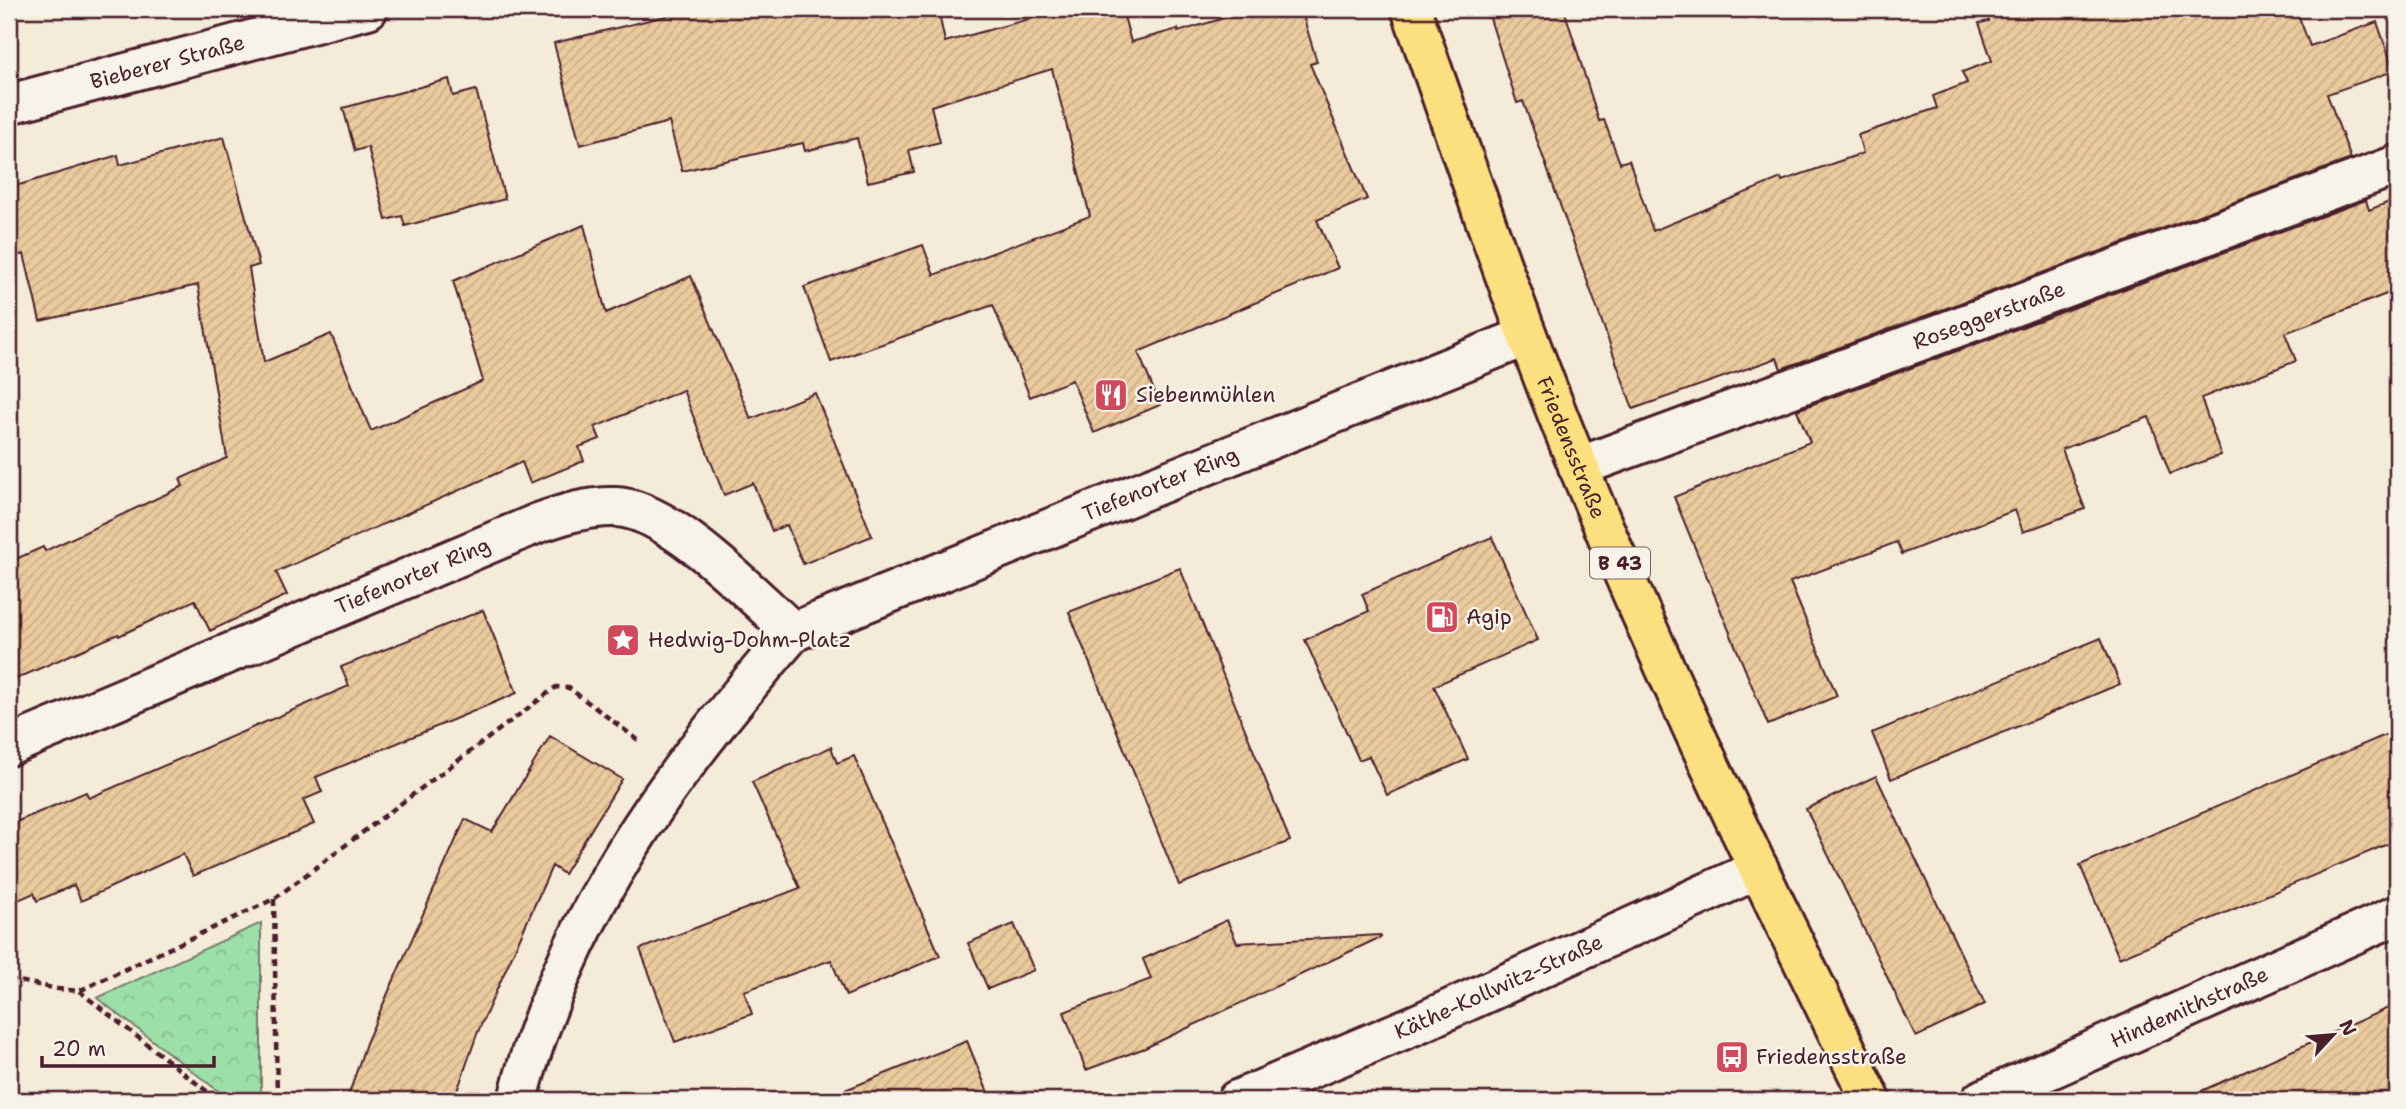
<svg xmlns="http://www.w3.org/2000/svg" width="2406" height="1109" viewBox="0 0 2406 1109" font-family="'Shantell Sans',sans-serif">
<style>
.forest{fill:url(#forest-crowns);stroke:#747f6a;stroke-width:2}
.building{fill:url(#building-hatch);stroke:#4a1f2b;stroke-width:2}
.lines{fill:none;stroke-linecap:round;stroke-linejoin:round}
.minor-casing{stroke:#4a1f2b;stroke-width:44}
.primary-casing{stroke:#4a1f2b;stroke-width:44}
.path{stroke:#4a1f2b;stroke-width:4.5;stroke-dasharray:7 5;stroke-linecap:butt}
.minor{stroke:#f7f3e8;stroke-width:38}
.primary{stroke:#fce080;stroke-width:38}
.labels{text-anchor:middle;stroke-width:5;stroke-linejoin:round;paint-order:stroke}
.shield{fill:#f7f3e8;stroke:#7e5f64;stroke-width:2}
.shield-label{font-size:19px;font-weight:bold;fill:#4a1f2b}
.street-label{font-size:21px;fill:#4a1f2b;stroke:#f7f3e8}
.poi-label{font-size:21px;fill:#4a1f2b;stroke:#f7f3e8;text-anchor:start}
</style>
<defs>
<pattern id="forest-crowns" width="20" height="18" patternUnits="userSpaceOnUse" patternTransform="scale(1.75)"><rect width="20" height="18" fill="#9ddfa9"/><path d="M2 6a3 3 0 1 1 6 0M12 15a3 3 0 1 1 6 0" fill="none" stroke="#89bf92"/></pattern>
<pattern id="building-hatch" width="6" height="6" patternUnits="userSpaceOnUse" patternTransform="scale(1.75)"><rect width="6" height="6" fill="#ebca9d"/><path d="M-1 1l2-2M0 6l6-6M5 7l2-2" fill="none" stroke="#cbad87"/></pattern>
</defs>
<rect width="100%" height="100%" fill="#f5ebd9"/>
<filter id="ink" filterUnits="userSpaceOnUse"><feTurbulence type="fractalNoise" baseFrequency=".0143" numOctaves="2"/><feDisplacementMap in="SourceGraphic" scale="14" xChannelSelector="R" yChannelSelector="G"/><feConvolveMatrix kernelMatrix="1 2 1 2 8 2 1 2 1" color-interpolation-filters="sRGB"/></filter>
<g filter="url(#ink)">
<path class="forest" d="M261,923v177h-31l-133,-102z"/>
<path class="building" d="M695,9h243l7,33 91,-25 -2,-8h88l9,33 47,-13v3l76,-23h47l16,53 -7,2 57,135 -50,21 21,48 -200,84 22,53 -66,28 -22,-53 -42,17 -37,-92 -162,57 -27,-75 119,-42 11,30 156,-59 -38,-147 -121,37 9,36 -31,8 5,22 -46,10 -11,-44 -52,13 -2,-8 -121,28 -13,-49 -89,23 -26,-102z
M1487,9h77l35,112 5,-1 16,43 9,-3 24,71 128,-53 1,3 81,-28 -5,-18 79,-27 -4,-12 34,-13 -5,-11 30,-11 -13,-38 10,-2 -2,-12h309l14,37 67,-24 17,49 -67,23 24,65 -570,210 -4,-11 -144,51 -110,-308 -6,2z
M449,79l4,17 23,-6 29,109 -100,27 -3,-10 -16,4 -18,-73 -13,4 -12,-43z
M224,137l35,128 -10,3 15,94 67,-28 40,97 112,-50 -30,-100 131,-56 22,88 85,-37 60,143 64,-26 57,143 -69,28 -16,-39 -15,6 -19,-48 -29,12 -41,-105 -88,37 5,12 -21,8 5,14 -54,22 -8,-21 -246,110 11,23 -77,36 -15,-31 -76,36 -1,-2 -109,48v-120l34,-15 2,4 138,-65 -3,-7 47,-21 -29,-173 -158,36 -16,-67 -15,4v-70l109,-33 2,10z
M2397,199v91l-112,43 11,28 -95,37 20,57 -51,19 -21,-57 -87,32 23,60 -62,23 -8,-22 -113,44 -5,-12 -107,40 47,114 -69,29 -94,-228 136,-55 -13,-32 569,-210 3,10z
M1492,537l46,103 -104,46 34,73 -81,36 -18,-39 -10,4 -54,-120 64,-29 -7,-17z
M1180,568l110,273 -111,44 -110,-273z
M483,610l34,83 -201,84 6,15 -19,8 11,24 -121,52 -10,-22 -102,47 -7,-16 -37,16 -3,-8 -25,11v-79l77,-33 3,6 260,-112 -8,-19z
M2101,638l19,46 -229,95 -19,-46z
M2397,730v110l-278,118 -39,-93z
M550,736l72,43 -58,95 -12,-8 -75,168 -23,66h-107l19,-57 99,-224 27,13z
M831,747l6,16 17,-7 86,200 -94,40 -15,-36 -87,31 8,23 -77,28 -35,-93 160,-61 -48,-106z
M1876,776l109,228 -69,33 -110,-228z
M1227,920l10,23 143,-8 1,2 -236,111 -59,22 -22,-58 87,-33 -8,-20z
M1014,924l20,46 -46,19 -20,-46z
M2397,1004v96h-216z
M967,1041l24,59h-166v-2z"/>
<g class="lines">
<g class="minor-casing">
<g id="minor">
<path id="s1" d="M9,104l359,-95"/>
<path id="s2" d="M1578,467l819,-302"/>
<path id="s3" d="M793,632l734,-296"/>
<path id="s4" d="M9,746l529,-223c26,-9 51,-17 78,-16 54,2 137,89 177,125 -97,112 -184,223 -240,362 -14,35 -27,70 -35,106"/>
<path id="s5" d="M1237,1100l180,-76 342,-155"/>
<path id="s6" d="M1981,1100l416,-185"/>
</g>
</g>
<g class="primary-casing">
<g id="primary">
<path id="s7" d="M1411,9c54,153 106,308 168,459 88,214 189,424 292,632"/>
</g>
</g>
<path class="path" d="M274,899l3,201
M9,979l49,10 21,2 195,-92 282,-212 13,1 73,55
M79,991l139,109"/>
<use href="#minor" class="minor"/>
<use href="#primary" class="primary"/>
</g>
</g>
<defs>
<g id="restaurant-square" transform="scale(1.75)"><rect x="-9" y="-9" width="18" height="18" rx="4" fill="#d1495b" stroke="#f7f3e8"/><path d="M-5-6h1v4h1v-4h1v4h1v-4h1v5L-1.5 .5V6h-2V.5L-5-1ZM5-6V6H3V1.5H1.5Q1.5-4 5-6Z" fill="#fff"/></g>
<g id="fuel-square" transform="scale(1.75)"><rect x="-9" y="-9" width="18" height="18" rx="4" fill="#d1495b" stroke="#f7f3e8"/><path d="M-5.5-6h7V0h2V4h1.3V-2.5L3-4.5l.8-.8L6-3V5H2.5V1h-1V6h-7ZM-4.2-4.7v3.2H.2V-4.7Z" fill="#fff"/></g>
<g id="sight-square" transform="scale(1.75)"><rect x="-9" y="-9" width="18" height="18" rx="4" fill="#d1495b" stroke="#f7f3e8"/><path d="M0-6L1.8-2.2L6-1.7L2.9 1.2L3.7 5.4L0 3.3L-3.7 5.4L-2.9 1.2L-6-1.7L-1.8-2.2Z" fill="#fff"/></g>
<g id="bus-square" transform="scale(1.75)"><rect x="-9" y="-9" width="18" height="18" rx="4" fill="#d1495b" stroke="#f7f3e8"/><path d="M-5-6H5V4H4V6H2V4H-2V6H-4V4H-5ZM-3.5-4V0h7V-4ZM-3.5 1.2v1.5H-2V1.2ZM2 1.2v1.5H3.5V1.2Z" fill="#fff"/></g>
</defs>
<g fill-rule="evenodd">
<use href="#restaurant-square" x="1111" y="395"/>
<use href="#fuel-square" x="1442" y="617"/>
<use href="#sight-square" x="623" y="640"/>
<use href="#bus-square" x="1732" y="1057"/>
</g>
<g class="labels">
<rect class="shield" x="1590" y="547.5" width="60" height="31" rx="5"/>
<g class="shield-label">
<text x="1620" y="570">B 43</text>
</g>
<g class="street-label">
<text dy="7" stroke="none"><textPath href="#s1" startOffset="164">Bieberer Straße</textPath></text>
<text dy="7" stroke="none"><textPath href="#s2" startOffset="438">Roseggerstraße</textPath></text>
<text dy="7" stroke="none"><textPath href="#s7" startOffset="467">Friedensstraße</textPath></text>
<text dy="7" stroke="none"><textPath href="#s3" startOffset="396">Tiefenorter Ring</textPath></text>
<text dy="7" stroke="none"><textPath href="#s4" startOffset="438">Tiefenorter Ring</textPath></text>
<text dy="7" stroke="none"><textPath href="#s5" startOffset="285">Käthe-Kollwitz-Straße</textPath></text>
<text dy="7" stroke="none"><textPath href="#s6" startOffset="228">Hindemithstraße</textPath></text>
</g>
<g class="poi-label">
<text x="1136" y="402">Siebenmühlen</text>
<text x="1466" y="624">Agip</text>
<text x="648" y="647">Hedwig-Dohm-Platz</text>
<text x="1756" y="1064">Friedensstraße</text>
</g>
</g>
<rect width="2406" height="1109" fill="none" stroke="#f7f3e8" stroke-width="35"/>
<rect x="18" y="18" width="2371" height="1074" fill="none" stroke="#4a1f2b" stroke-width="2.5" filter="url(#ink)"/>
<g transform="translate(2333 1035) rotate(64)" stroke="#f7f3e8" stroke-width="5" paint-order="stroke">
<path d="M0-5L12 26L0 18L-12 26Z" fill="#4a1f2b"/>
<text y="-10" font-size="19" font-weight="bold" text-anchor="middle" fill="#4a1f2b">N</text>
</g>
<path d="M42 1056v10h172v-10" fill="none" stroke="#4a1f2b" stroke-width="3.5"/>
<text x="52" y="1056" font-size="21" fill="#4a1f2b" stroke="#f7f3e8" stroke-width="5" paint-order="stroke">20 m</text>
</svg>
